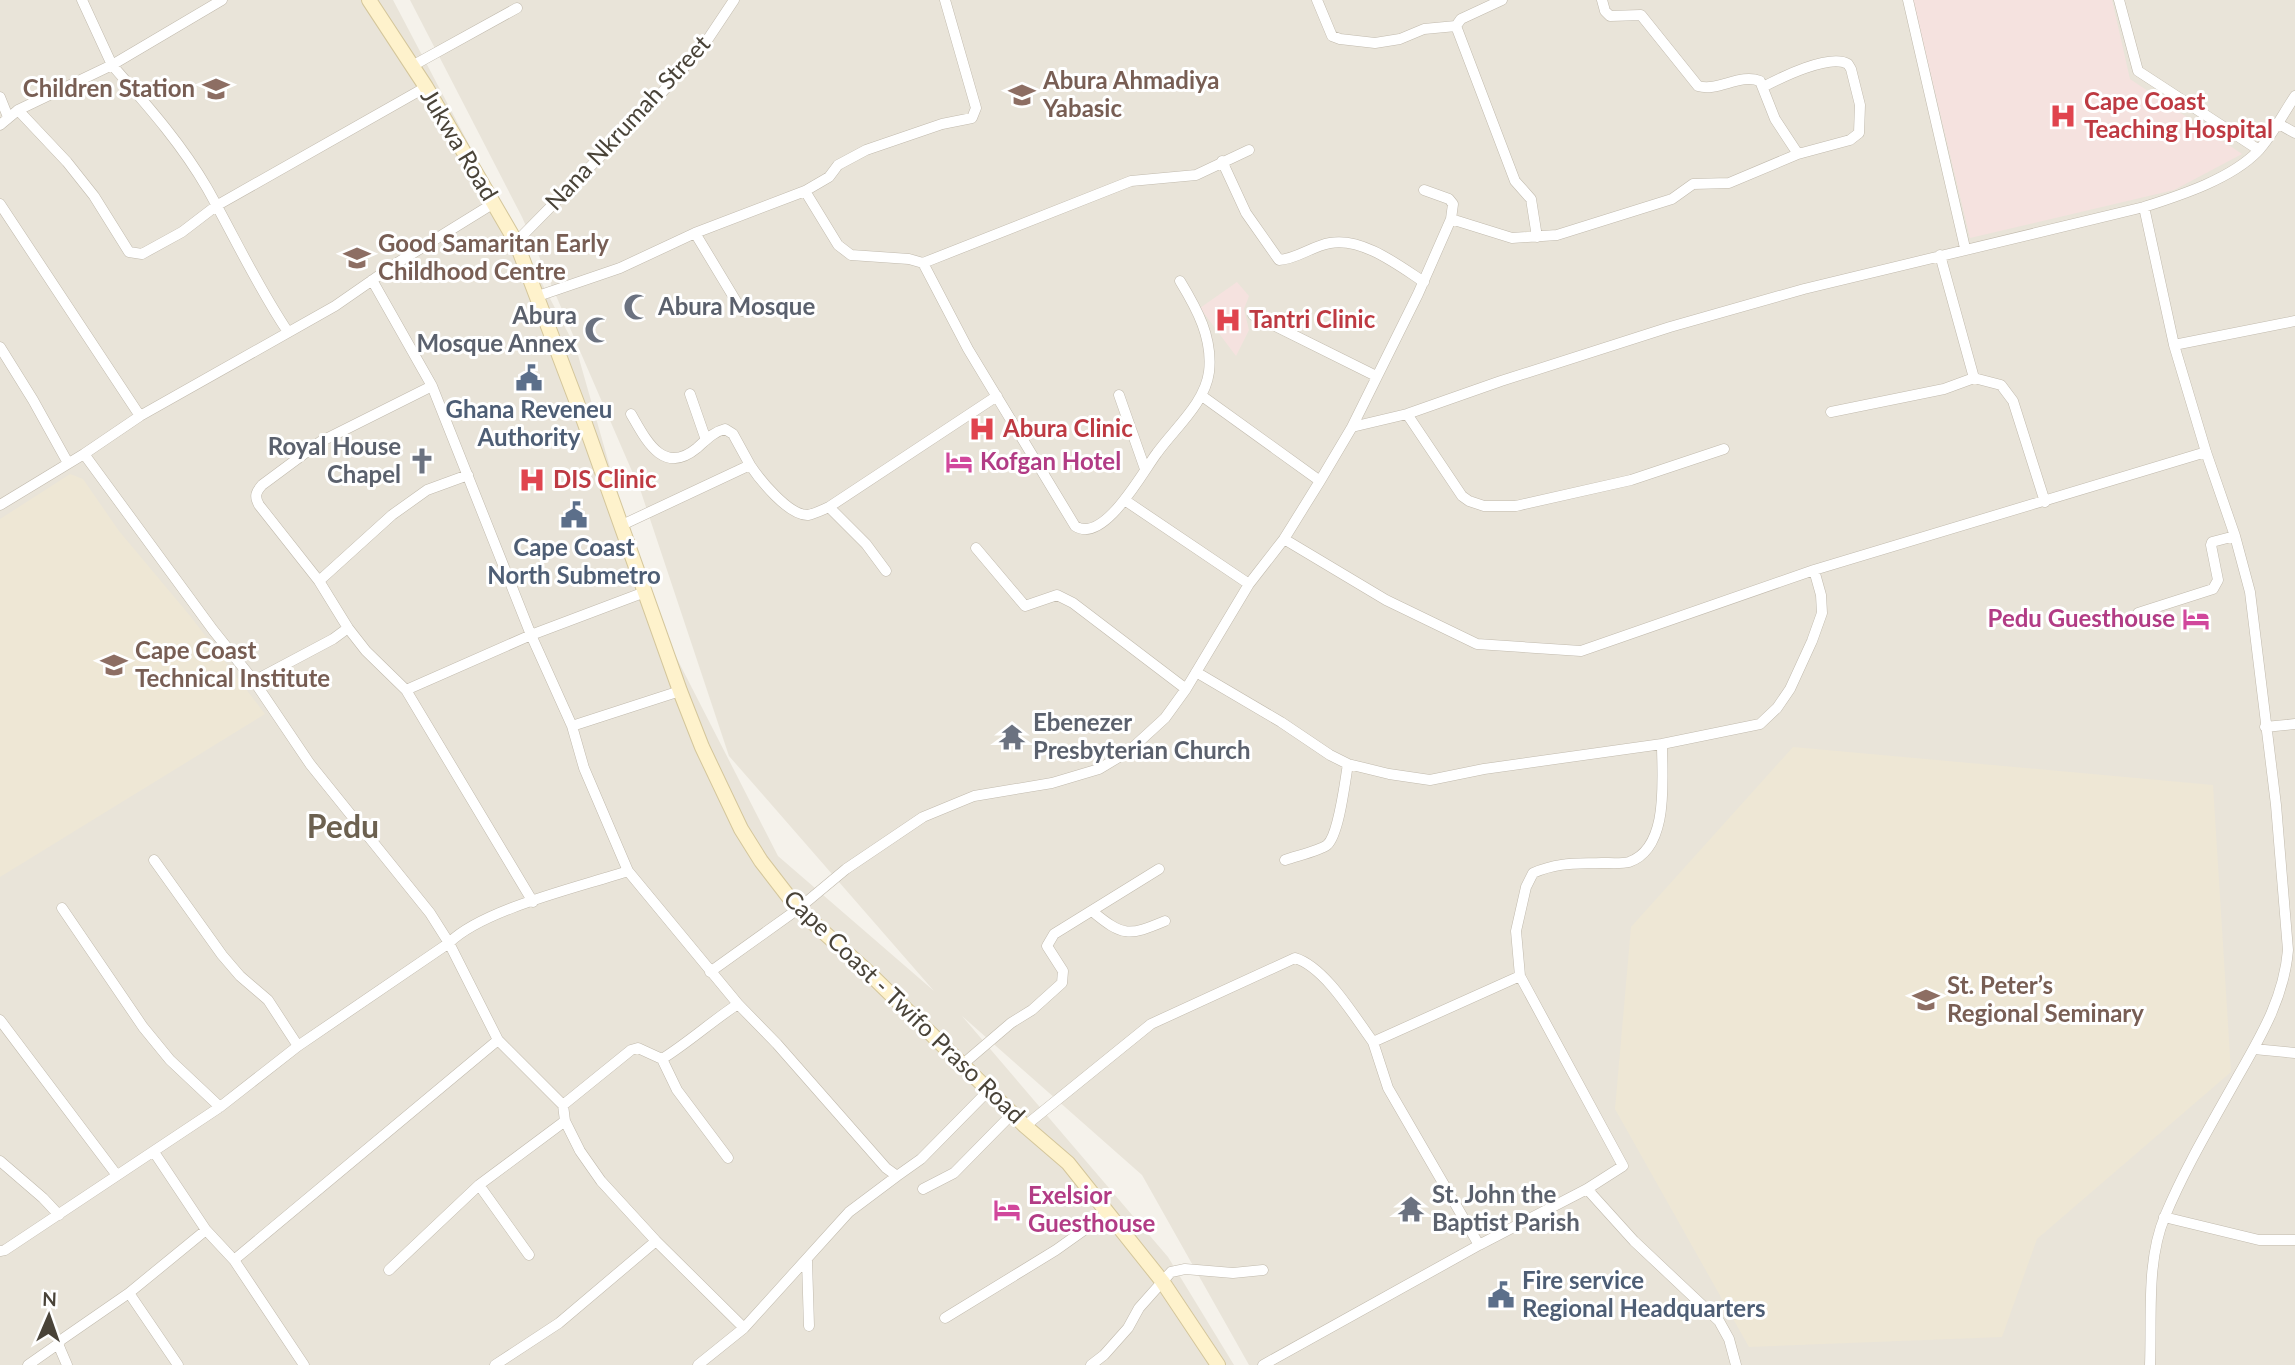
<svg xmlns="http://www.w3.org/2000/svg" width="2295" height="1365" viewBox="0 0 2295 1365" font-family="Lato,sans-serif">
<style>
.residential{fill:#e9e4d9}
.education{fill:#eee7d5}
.medical{fill:#f5e2df}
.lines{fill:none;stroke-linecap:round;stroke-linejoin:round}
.minor-casing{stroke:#c1baad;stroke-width:11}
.secondary-casing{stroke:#d4c69b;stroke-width:16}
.minor{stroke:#fff;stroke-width:10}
.secondary{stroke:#fef2cc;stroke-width:14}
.labels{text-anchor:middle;stroke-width:6;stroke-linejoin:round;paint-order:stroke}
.education-label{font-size:24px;font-weight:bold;fill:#785e54;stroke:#fff;text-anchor:start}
.health-label{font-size:24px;font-weight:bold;fill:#be3a42;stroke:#fff;text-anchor:start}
.street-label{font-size:24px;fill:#494338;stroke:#fff}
.worship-label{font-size:24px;font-weight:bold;fill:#5b616d;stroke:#fff;text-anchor:start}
.service-label{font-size:24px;font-weight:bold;fill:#4e5e75;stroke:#fff}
.hotel-label{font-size:24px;font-weight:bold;fill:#b23c85;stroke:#fff;text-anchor:start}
.district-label{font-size:32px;font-weight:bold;fill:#6c6150;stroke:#fff}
</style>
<rect width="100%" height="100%" fill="#f5f2eb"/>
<path class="residential" d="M0,0h393l183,348 73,256 129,252 156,135 -205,-235 -88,-264 -119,-275 -112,-217h1885v1365h-1046l-107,-190 -180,-159 206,241 66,108h-1234z"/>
<path class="education" d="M70,474l13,5 36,52 72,86 74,97 -265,163v-358z
M1793,747l420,38 18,287 -194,167 -35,98 -253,10 -134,-238 16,-182z"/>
<path class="medical" d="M1913,0h199l18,79 112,75 -68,36 -204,48z
M1237,282l12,14 -5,13 5,21 -13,26 -36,-48z"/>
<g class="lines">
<g class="minor-casing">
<path id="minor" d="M82,0l30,65 110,-65
M1317,0l15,36 8,3 35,4 25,-4 24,-10 32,-3
M1502,0l-41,19 -5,7 59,155 16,18 6,38
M1908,0l57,248
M2119,0l19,71 121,79
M412,66l105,-58
M1763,87c17,-9 67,-34 85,-23l3,5 9,36 -1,28 -9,7 -52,14
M0,97l8,20
M18,110l49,52 27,34 35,56 13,2 40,-22 34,-26 210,-119
M2277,123l18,10
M0,125l18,-15 94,-45c34,39 69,78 95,123 27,48 50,98 81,144
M1222,161l24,52 33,47c18,-1 33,-14 51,-17 32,-6 68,22 94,39
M805,191l33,54 13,10 58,4 14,4 45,86 107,177c29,19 68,-55 82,-73 18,-25 48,-50 52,-81 4,-34 -12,-63 -29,-91
M0,204l140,212
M2144,207l30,138 32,107 29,84 15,56 26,213 12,145c-4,48 -27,86 -51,128 -25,45 -52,90 -72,138 -19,45 -13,101 -15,149
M1451,219l61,19 45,-3 115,-36 21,-15 36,-1 69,-29 -23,-35 -15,-38c-20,-8 -42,11 -62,5l-57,-71 -31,1 -5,-5 -3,-11
M695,233l47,78
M516,242l134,-136 54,-61 30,-45
M923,263l208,-82 65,-6 53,-25
M372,280l60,106 99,249 -125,55
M538,296l82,-28 75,-35 110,-42 24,-14 9,-12 28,-15 76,-26 30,-6 4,-10 -31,-108
M1253,315l123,61
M2174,345l121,-24
M0,347l33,53 35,63
M1974,378l27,7 12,16 32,101
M690,394l16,46
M1119,395l26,74
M1202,396l118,85
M1831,412l113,-23 30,-11 -34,-123
M631,414c15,26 32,62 66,34 9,-8 16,-16 28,-19l8,5 17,31
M1407,414l55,82 7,5 15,5h32l115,-26 93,-31
M1352,427l55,-13 94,-33 169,-54 134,-38 340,-82c37,-12 87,-28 114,-56 14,-15 25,-37 37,-55
M84,454l129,176 41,51 79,-42 15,-11 18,23 40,39 127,212
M1126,501l123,83
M0,505l84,-51 56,-38 195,-110 62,-43 97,-60
M829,507l37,37 20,27
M622,525l128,-60c10,15 39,51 58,50 6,-1 14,-5 21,-8l168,-111
M1284,539l102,61 91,44 104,7 233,-81 392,-118
M976,548l49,58 32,-11 16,8 113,86
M319,581l73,-66 35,-25 41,-15
M2138,613l75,-24 5,-9 -7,-35 1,-3 23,-6
M348,628l-29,-47 -60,-76c-5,-9 -3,-13 3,-20l58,-43 112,-56
M1196,672l85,50 49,33 18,9 41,10 41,6 54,-11 178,-25c0,34 8,104 -33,118 -7,2 -19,1 -27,1 -27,1 -43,-1 -69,10l-7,14 -10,44 4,45 103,190 -36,23 -108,56 -216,120
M680,691l-108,35 12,42 44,103 110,133c-26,17 -49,38 -76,55l15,31 51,68
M572,726l-41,-91 114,-43
M2265,727l30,-3
M1662,744l98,-20 17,-16 13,-19 22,-48 10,-28 -1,-18 -7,-25
M154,860l68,95 18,21 28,24 30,46
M1285,860c11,-4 34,-9 42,-15 12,-10 18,-64 21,-81
M628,871c-48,16 -145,38 -179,72l49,97 65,65 2,16 15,30 21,30 55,60 88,87
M62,908l81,119 27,33 50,47
M1092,911c31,26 37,25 73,10
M710,972l88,-63 48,-40 77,-52 51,-21 78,-13 47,-14 30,-18 36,-33 21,-29 63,-105 35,-45 36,-58 32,-54 66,-133 33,-75 2,-15 -4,-5 -25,-9
M738,1004l39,40 109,124 11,8 24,-17 69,-70
M0,1020l116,154
M2254,1049l41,4
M963,1064l48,-41 21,-13 30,-27 1,-12 -16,-25 7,-12 105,-65
M563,1105l68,-55 7,-2 24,11
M1025,1126l126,-102 144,-66c30,9 59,58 78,84
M154,1152l52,78 28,30 70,105
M0,1161l43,37 16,17
M923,1189l31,-16 59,-60
M1587,1189l47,52 85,80 10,18 7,26
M2164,1217l95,23h36
M1479,1245l-91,-157 -15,-46 147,-66
M0,1251l5,-1 215,-143 78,-61 151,-103 -19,-30 -120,-149 -56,-83
M529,1255l-50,-70 86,-64
M234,1260l264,-220
M807,1261l2,65
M389,1270l90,-85
M945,1318l111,-68 52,-37
M28,1365l30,-21
M67,1365l-9,-21 3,-4 68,-47
M178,1365l-49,-72 77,-63
M495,1365l64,-42 97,-82
M698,1365l46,-37 105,-116 48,-36
M1091,1365l13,-10 24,-27 11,-20 32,-36 14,-3 48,4 30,-3"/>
</g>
<g class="secondary-casing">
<path id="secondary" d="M369,0l57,87 90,155 68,179 96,270 22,56 39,82 20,32 37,48 71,64 156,153 43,37 94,118 56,84"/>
</g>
<use href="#minor" class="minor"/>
<use href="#secondary" class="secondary"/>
</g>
<defs>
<g id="school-bare" transform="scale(2.1)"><path d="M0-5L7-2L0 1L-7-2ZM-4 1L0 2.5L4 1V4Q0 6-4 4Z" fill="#8d6e63" stroke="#fff" stroke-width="2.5" paint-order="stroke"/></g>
<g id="hospital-bare" transform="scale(2.1)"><path d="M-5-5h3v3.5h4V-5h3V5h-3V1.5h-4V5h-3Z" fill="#e0444e" stroke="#fff" stroke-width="2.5" paint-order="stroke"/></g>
<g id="mosque-bare" transform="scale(2.1)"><path d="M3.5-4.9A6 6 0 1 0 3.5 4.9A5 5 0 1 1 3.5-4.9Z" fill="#6b7280" stroke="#fff" stroke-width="2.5" paint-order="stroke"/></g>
<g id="civic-bare" transform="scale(2.1)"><path d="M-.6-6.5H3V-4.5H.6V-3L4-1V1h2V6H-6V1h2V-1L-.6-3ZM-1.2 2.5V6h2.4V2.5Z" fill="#5c6f8a" stroke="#fff" stroke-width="2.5" paint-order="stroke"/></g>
<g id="church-bare" transform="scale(2.1)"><path d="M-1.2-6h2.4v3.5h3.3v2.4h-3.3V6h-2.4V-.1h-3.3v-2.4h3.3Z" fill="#6b7280" stroke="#fff" stroke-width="2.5" paint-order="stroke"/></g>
<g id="hotel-bare" transform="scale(2.1)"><path d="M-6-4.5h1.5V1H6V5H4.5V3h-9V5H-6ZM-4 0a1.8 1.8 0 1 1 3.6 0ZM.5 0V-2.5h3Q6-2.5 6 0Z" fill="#d1479c" stroke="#fff" stroke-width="2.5" paint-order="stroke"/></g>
<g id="temple-bare" transform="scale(2.1)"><path d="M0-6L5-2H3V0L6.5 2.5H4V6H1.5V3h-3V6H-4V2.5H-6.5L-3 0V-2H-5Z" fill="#6b7280" stroke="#fff" stroke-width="2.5" paint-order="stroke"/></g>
<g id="university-bare" transform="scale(2.1)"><path d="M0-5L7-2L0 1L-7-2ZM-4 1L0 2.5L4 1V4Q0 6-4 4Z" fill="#8d6e63" stroke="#fff" stroke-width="2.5" paint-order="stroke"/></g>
</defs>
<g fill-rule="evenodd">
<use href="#school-bare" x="216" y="89"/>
<use href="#school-bare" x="1022" y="95"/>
<use href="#hospital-bare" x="2063" y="116"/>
<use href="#school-bare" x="357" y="258"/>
<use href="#mosque-bare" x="637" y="307"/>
<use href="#hospital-bare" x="1228" y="320"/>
<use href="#mosque-bare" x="598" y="330"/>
<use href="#civic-bare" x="529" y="378"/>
<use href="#hospital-bare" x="982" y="429"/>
<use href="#church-bare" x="422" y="461"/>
<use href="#hotel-bare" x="959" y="462"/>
<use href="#hospital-bare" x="532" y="480"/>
<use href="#civic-bare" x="574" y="515"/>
<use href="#hotel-bare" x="2196" y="619"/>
<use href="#school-bare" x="114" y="665"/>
<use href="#temple-bare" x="1012" y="737"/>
<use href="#university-bare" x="1926" y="1000"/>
<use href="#temple-bare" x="1411" y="1209"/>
<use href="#hotel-bare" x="1007" y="1210"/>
<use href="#civic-bare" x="1501" y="1295"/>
</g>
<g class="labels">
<g class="education-label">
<text x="1043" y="89">Abura Ahmadiya<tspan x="1043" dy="28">Yabasic</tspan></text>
<text x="195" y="97" text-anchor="end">Children Station</text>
<text x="378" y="252">Good Samaritan Early<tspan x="378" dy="28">Childhood Centre</tspan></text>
<text x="135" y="659">Cape Coast<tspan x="135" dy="28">Technical Institute</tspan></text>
<text x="1947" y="994">St. Peter’s<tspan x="1947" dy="28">Regional Seminary</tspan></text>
</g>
<g class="health-label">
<text x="2084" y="110">Cape Coast<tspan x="2084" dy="28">Teaching Hospital</tspan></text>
<text x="1249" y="328">Tantri Clinic</text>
<text x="1003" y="437">Abura Clinic</text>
<text x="553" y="488">DIS Clinic</text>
</g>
<g class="street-label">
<text transform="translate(628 123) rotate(-47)" y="8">Nana Nkrumah Street</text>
<text transform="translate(459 145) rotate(59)" y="8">Jukwa Road</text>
<text transform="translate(904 1007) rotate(44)" y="8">Cape Coast - Twifo Praso Road</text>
</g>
<g class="worship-label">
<text x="658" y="315">Abura Mosque</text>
<text x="577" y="324" text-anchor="end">Abura<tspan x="577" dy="28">Mosque Annex</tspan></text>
<text x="401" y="455" text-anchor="end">Royal House<tspan x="401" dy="28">Chapel</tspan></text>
<text x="1033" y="731">Ebenezer<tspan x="1033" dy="28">Presbyterian Church</tspan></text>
<text x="1432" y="1203">St. John the<tspan x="1432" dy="28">Baptist Parish</tspan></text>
</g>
<g class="service-label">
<text x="529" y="418">Ghana Reveneu<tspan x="529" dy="28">Authority</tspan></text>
<text x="574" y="556">Cape Coast<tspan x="574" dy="28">North Submetro</tspan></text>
<text x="1522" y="1289" text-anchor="start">Fire service<tspan x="1522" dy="28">Regional Headquarters</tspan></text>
</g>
<g class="hotel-label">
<text x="980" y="470">Kofgan Hotel</text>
<text x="2175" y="627" text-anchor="end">Pedu Guesthouse</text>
<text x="1028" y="1204">Exelsior<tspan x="1028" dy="28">Guesthouse</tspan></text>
</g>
<g class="district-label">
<text x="343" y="838">Pedu</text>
</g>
</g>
<g transform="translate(49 1316) rotate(2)" stroke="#ffffff" stroke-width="5" paint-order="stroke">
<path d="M0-5L12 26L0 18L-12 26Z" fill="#494338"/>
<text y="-10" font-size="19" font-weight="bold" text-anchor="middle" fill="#494338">N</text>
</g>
</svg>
